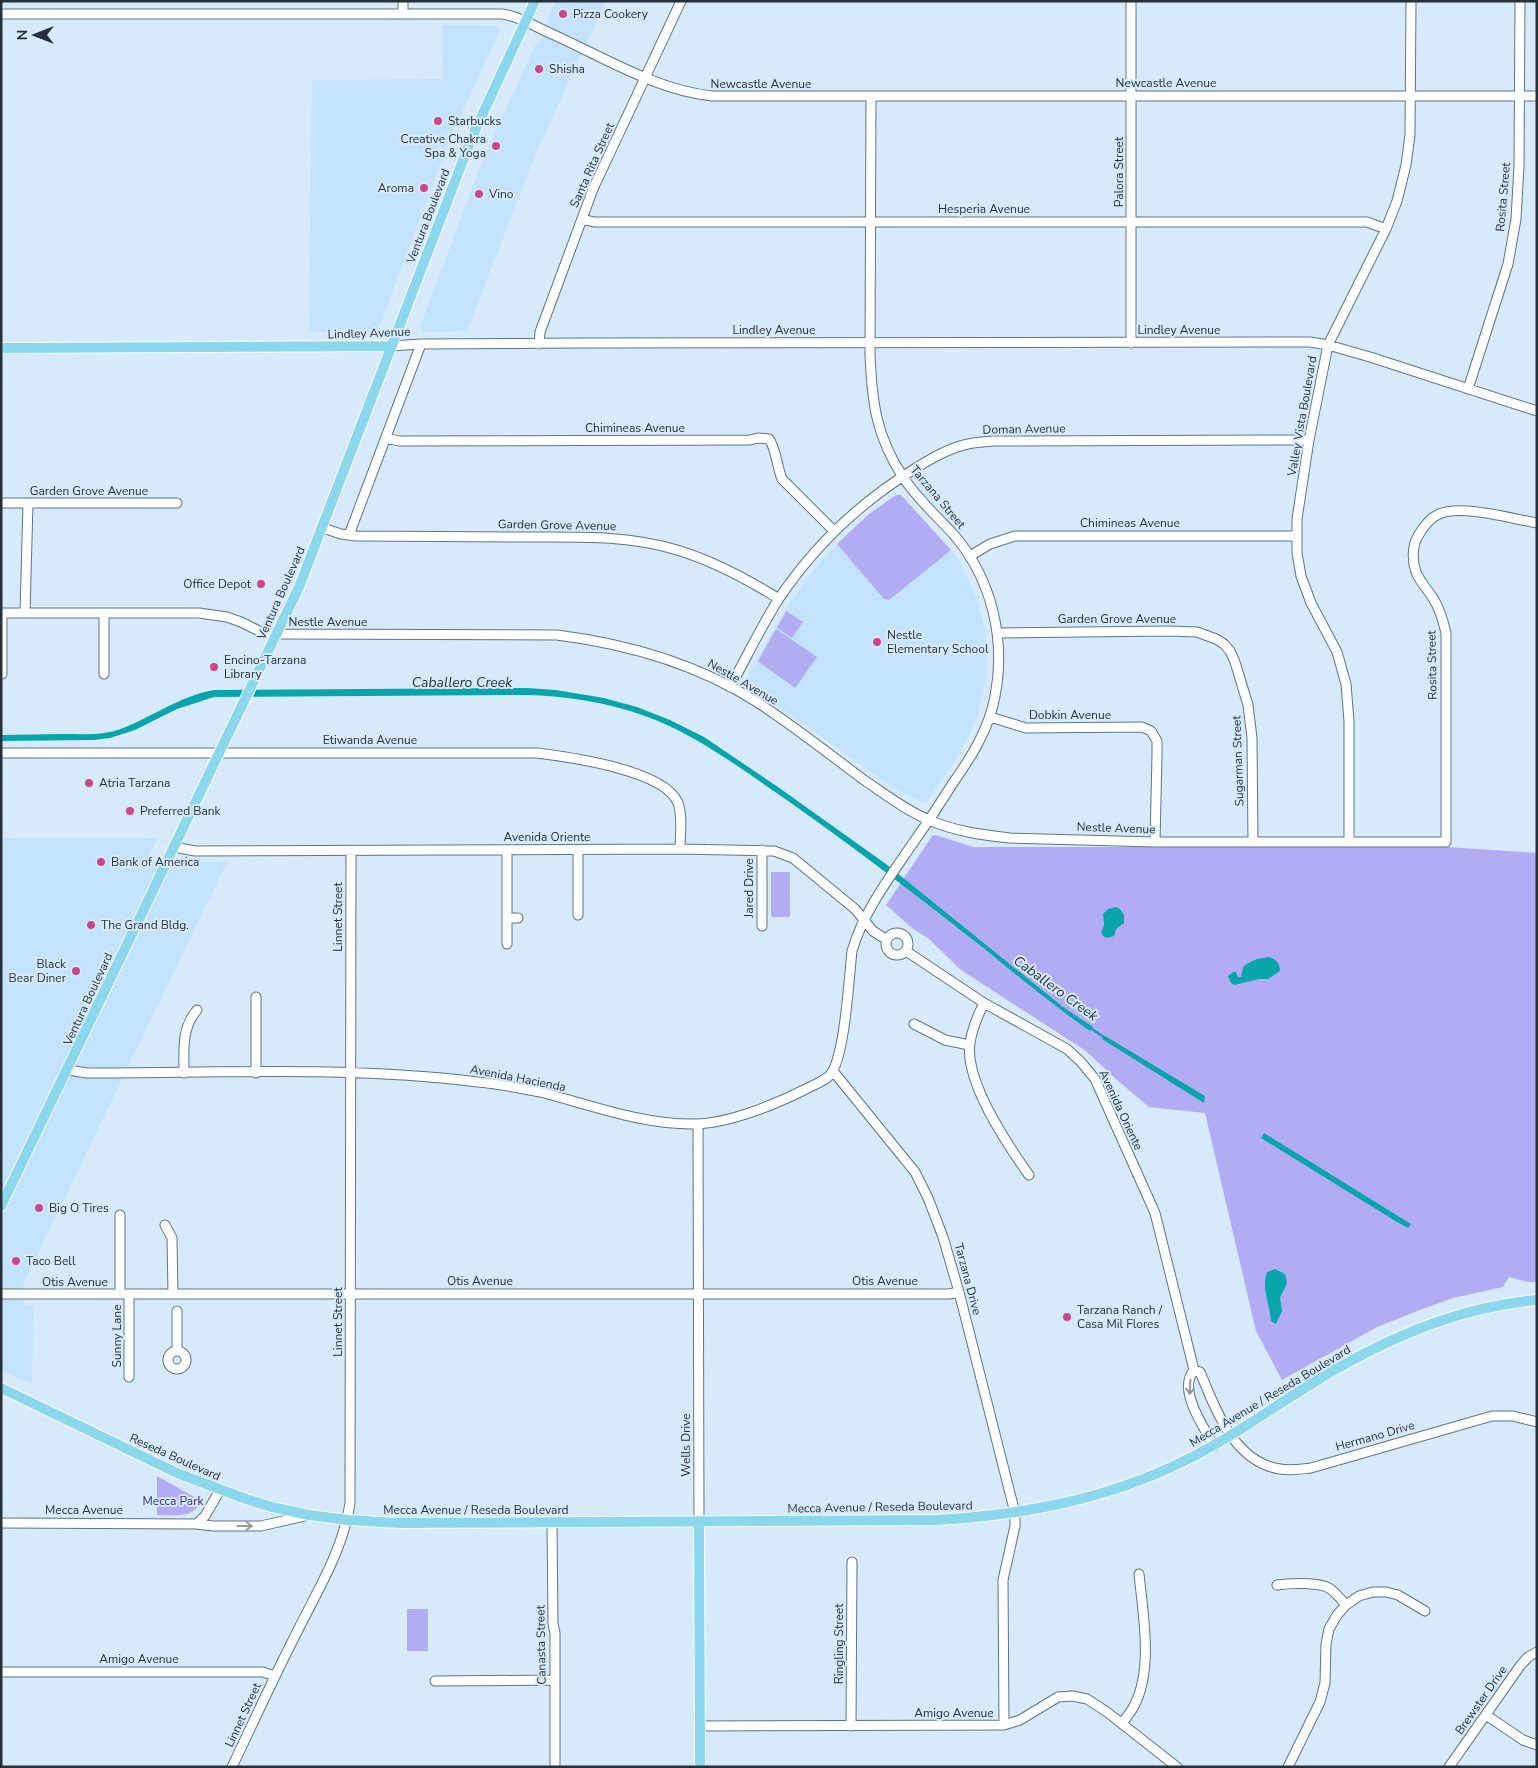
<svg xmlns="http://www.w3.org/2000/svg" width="1538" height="1768" viewBox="0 0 1538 1768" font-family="'Nunito Sans',sans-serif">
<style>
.built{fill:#c2e2fd}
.green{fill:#b2acf5}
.water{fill:#09a5ac}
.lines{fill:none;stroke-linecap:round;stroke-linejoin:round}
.stream{stroke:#09a5ac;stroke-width:2.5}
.minor-casing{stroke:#5d7487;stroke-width:11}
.major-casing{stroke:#fff;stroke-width:12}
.minor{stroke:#fff;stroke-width:9}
.major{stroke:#8bd7ee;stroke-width:10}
.oneway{stroke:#92989c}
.poi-dot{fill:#cc4789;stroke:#d6eafc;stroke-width:2}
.labels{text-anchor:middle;stroke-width:4;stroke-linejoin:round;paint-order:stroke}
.poi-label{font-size:12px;fill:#263038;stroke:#d6eafc;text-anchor:start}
.street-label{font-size:12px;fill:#263038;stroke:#d6eafc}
.park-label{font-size:12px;fill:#3b277f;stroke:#d6eafc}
.water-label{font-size:14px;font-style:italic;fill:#1c3233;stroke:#d6eafc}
</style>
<rect width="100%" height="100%" fill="#d6eafc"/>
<path class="built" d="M556,1h50l-71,154 -68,176 -44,1 -3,-5 65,-173 51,-110 4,-3 9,-19 -1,-4z
M442,25l54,1 2,2 1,4 -48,104 -74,196h-68l3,-252 131,-1z
M896,495h5l39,43 19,23 17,36 10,36v43l-9,41 -16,35 -35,51h-2l-33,-17 -145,-103v-4l43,-75 27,-37 21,-23 32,-30z
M1,838h157l-13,24h82l-204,422 1,21 9,1 -1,77 -13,-4 -18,-9z"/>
<path class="green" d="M896,495h5l50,55 -62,50 -5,-1 -47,-55 32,-30z
M786,611l17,11 -11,16 -15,-10z
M776,629l41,28 -22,31 -37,-27z
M936,835l37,12h474l90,6v429h-9l-19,-5 -6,10 -50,11 -28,10 -48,19 -95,53 -26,-49 -51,-218 -56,-6 -32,-27 -31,-29 -125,-81 -32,-31 -17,-11 -26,-23 46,-69z
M771,872h19v45h-19z
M157,1476l39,22 2,8c-7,12 -28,9 -41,9z
M407,1609h21v42h-21z"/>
<path class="water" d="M527,688l29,2 48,8 33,9 33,13 34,17 74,50 108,77 177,143 30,20 -3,4c-36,-25 -70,-53 -104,-81 -67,-53 -135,-105 -205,-154 -44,-30 -86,-62 -136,-80 -39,-14 -78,-20 -119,-21l-312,2 -37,12 -42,21 -25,8 -16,2 -93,1v-6c21,0 41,-1 61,-1 21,0 42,2 61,-6 31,-12 57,-32 91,-38z
M1116,907l4,2 4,6v8l-8,6 -2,7 -7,2 -4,-2 -2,-4 3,-7 -1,-11 5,-5z
M1270,957c7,3 10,7 10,14l-12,8h-9l-25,6 -3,-2 -3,-7 5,-4h3l2,5h3l2,-10c9,-7 15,-9 27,-10z
M1105,1036l100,60 -1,7 -102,-64z
M1264,1133l147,91 -3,4 -11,-6 -136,-84z
M1275,1269l10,5c4,14 0,11 -5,24l2,13 -6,13 -5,-3c-1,-17 -10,-33 -4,-49z"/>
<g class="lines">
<path class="stream" d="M1089,1027l16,11"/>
<g class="minor-casing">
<path id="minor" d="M403,1v13
M1131,1v342
M1,14h501c17,2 34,13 50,20 51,23 104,56 160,62h825
M582,219l12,3h773l19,7
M539,344l1,-12 53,-143 88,-188
M391,346l30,-2 156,-1 733,-1 18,3 42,12 167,54
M1468,389l40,-125 8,-45 3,-53 1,-165
M386,438l13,3 351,-1 8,-2 11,1c7,9 8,28 13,40l52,52
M1,503h176
M323,528l18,6 15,2c57,0 114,1 171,1 50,0 101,-2 150,13 37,11 70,29 102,49
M349,535l72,-191
M970,556l20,-12 25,-8h281
M1,613h198l28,4 14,5 20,10 17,2 279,1c71,9 139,28 200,67 37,24 72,52 107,78 21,14 41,30 65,40 25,11 53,15 81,18l145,4h291v-209c-3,-13 -6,-24 -13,-35 -6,-9 -13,-16 -17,-26 -4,-11 -4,-26 2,-36 5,-9 12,-18 21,-22 22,-10 74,5 98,9
M25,613l3,-110
M104,613v61
M998,633l170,-2 29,1 19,7 8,5 6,7 5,11 13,43 4,33 1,104
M2,674v-61
M730,687c17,-30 31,-61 50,-90 36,-53 82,-96 136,-129 16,-10 33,-20 52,-24 8,-2 17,-2 26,-3l315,-1
M990,717l36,11 116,-1 9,4 6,10v14l-2,87
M1,753h536c32,4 128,17 141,50 5,14 2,32 2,46
M1349,842v-121l-3,-37 -9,-32 -26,-49 -10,-27 -4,-23v-34l12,-79 19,-95 58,-116 11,-28 9,-36 4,-30 1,-134
M174,847l21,4 485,-2 94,2 19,7 62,51 18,22 14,9
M578,850v65
M507,918h11
M762,926v-76
M886 944a11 11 0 1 1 22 0a11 11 0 1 1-22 0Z
M507,944v-94
M906,951l78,52 83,46 14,13 14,17 60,134 39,157c-17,20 10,57 20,76
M256,997v76
M984,1003c-6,12 -12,26 -14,40 -6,38 37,101 59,132
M914,1024l31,16 24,5
M68,1070l19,3c130,0 262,-7 391,9 20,2 42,6 62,10 51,13 102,33 156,32 35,-1 83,-21 114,-37 6,-3 14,-6 19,-11 16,-15 20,-100 23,-125 11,-38 37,-73 59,-105 15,-21 29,-42 42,-63 19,-27 36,-54 42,-87 11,-56 -3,-116 -40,-160 -17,-19 -38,-37 -52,-59 -27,-41 -31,-75 -33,-122l1,-259
M833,1071l82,101 13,26 15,39 16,55 56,221v13l-12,54 1,145
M184,1073c0,-23 -3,-44 13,-63
M698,1124l1,397
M165,1225l7,13 1,55
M1,1294h948l10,-2
M120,1294v-79
M177,1311v39
M168 1360a9 9 0 1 1 18 0a9 9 0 1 1-18 0Z
M1194,1370l6,2c16,38 34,90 80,97 11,2 21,0 31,-1l181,-52h21l24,6
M129,1377v-83
M552,1522l1,102 2,9v134
M1,1523l195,1 17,2h48l48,-11
M196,1524l9,-8 15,-26
M1277,1585c12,-2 41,-3 52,3 6,4 12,11 17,17
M1,1672h262l12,4
M435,1681l120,-1
M1486,1715l37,25 14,5
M1122,1724c4,-7 10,-13 13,-20 18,-36 8,-90 4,-130
M700,1726l304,-1 16,-5 38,-23 15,-1 14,3 20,13 70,55
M851,1726l1,-164
M232,1767c21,-44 41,-88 63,-131 21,-43 48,-85 55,-133l1,-652
M1288,1767l32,-65 5,-19 1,-39 3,-15 8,-14 9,-10 13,-9 14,-4h13l12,3 27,16
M1449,1767l71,-101 8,-9 9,-5"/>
</g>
<g class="major-casing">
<path id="major" d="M1,348l390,-2
M1,1206l298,-619 173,-450 63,-136
M1,1388l176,85 69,26 26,8 37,8 39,5 51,3 537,-3c86,-5 169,-20 248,-59 56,-27 106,-67 161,-97 59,-33 124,-58 192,-64
M699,1521l1,246"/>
</g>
<use href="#minor" class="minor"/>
<use href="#major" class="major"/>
</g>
<defs><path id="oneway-shaft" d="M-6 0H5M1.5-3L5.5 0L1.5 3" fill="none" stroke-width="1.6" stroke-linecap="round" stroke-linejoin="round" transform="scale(1.25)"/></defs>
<g class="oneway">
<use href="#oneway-shaft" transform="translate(1190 1387) rotate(93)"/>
<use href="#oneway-shaft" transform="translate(245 1526)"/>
</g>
<g class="poi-dot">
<circle cx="563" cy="14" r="5"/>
<circle cx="539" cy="69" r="5"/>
<circle cx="438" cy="121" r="5"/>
<circle cx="496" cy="146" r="5"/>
<circle cx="424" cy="188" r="5"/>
<circle cx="479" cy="194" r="5"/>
<circle cx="261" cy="584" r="5"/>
<circle cx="877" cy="642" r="5"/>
<circle cx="214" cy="667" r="5"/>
<circle cx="89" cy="783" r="5"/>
<circle cx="130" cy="811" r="5"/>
<circle cx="101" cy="862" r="5"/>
<circle cx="91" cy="925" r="5"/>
<circle cx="76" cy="971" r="5"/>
<circle cx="39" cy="1208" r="5"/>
<circle cx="16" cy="1261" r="5"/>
<circle cx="1067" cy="1317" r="5"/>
</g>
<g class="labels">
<g class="poi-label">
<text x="573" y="18">Pizza Cookery</text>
<text x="549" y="73">Shisha</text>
<text x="448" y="125">Starbucks</text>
<text x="486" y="143" text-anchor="end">Creative Chakra<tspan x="486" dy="14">Spa &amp; Yoga</tspan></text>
<text x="414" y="192" text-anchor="end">Aroma</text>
<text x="489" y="198">Vino</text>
<text x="251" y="588" text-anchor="end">Office Depot</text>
<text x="887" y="639">Nestle<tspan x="887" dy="14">Elementary School</tspan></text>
<text x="224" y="664">Encino-Tarzana<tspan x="224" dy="14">Library</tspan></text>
<text x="99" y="787">Atria Tarzana</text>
<text x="140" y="815">Preferred Bank</text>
<text x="111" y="866">Bank of America</text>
<text x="101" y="929">The Grand Bldg.</text>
<text x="66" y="968" text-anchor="end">Black<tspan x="66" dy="14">Bear Diner</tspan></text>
<text x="49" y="1212">Big O Tires</text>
<text x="26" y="1265">Taco Bell</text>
<text x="1077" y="1314">Tarzana Ranch /<tspan x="1077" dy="14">Casa Mil Flores</tspan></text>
</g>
<g class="street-label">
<text x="1166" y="87">Newcastle Avenue</text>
<text x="761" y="88">Newcastle Avenue</text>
<text transform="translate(592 165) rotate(-66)" y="4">Santa Rita Street</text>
<text transform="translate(1119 172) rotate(-90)" y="4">Palora Street</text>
<text transform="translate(1503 197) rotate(-85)" y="4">Rosita Street</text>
<text x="984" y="213">Hesperia Avenue</text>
<text transform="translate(428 216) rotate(-69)" y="4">Ventura Boulevard</text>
<text x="774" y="334">Lindley Avenue</text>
<text x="1179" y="334">Lindley Avenue</text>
<text transform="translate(369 333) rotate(-2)" y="4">Lindley Avenue</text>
<text transform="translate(1302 416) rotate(-80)" y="4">Valley Vista Boulevard</text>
<text x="635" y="432">Chimineas Avenue</text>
<text transform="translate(1024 429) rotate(-1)" y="4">Doman Avenue</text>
<text x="89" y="495">Garden Grove Avenue</text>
<text transform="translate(938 497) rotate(50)" y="4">Tarzana Street</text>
<text x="1130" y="527">Chimineas Avenue</text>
<text transform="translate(557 525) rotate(1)" y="4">Garden Grove Avenue</text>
<text transform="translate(281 593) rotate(-66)" y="4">Ventura Boulevard</text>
<text x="1117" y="623">Garden Grove Avenue</text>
<text x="328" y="626">Nestle Avenue</text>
<text transform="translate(1432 665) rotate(-91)" y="4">Rosita Street</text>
<text transform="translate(743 682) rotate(30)" y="4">Nestle Avenue</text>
<text x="1070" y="719">Dobkin Avenue</text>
<text x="370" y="744">Etiwanda Avenue</text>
<text transform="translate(1238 761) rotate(-92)" y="4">Sugarman Street</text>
<text transform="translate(1116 828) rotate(2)" y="4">Nestle Avenue</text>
<text x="547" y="841">Avenida Oriente</text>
<text transform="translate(749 888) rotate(-90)" y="4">Jared Drive</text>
<text transform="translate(338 917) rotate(-90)" y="4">Linnet Street</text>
<text transform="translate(88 999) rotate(-65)" y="4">Ventura Boulevard</text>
<text transform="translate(518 1078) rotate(11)" y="4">Avenida Hacienda</text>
<text transform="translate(1121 1110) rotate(65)" y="4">Avenida Oriente</text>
<text transform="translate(968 1279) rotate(75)" y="4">Tarzana Drive</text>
<text x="480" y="1285">Otis Avenue</text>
<text x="885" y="1285">Otis Avenue</text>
<text x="75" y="1286">Otis Avenue</text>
<text transform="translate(338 1322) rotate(-90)" y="4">Linnet Street</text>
<text transform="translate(117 1336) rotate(-90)" y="4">Sunny Lane</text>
<text transform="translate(1270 1396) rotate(-31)" y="4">Mecca Avenue / Reseda Boulevard</text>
<text transform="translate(1375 1436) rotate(-16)" y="4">Hermano Drive</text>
<text transform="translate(686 1445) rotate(-90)" y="4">Wells Drive</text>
<text transform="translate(175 1457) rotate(24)" y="4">Reseda Boulevard</text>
<text transform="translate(880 1507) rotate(-1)" y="4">Mecca Avenue / Reseda Boulevard</text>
<text x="84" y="1514">Mecca Avenue</text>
<text x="476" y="1514">Mecca Avenue / Reseda Boulevard</text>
<text transform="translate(839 1644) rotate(-90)" y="4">Ringling Street</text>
<text transform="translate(541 1645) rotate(-91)" y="4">Canasta Street</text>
<text x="139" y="1663">Amigo Avenue</text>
<text transform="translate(1481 1700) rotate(-55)" y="4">Brewster Drive</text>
<text x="954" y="1717">Amigo Avenue</text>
<text transform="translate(243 1715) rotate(-65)" y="4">Linnet Street</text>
</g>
<g class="park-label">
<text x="173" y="1505">Mecca Park</text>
</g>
<g class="water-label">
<text x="462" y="687">Caballero Creek</text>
<text transform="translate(1056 988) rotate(36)" y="5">Caballero Creek</text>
</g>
</g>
<rect width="1538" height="1768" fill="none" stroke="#263038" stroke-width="5"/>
<g transform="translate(35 35) rotate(270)" stroke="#d6eafc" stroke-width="4" paint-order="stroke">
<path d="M0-4L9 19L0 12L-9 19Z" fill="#263038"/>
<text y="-8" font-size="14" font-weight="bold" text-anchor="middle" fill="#263038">N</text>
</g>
</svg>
